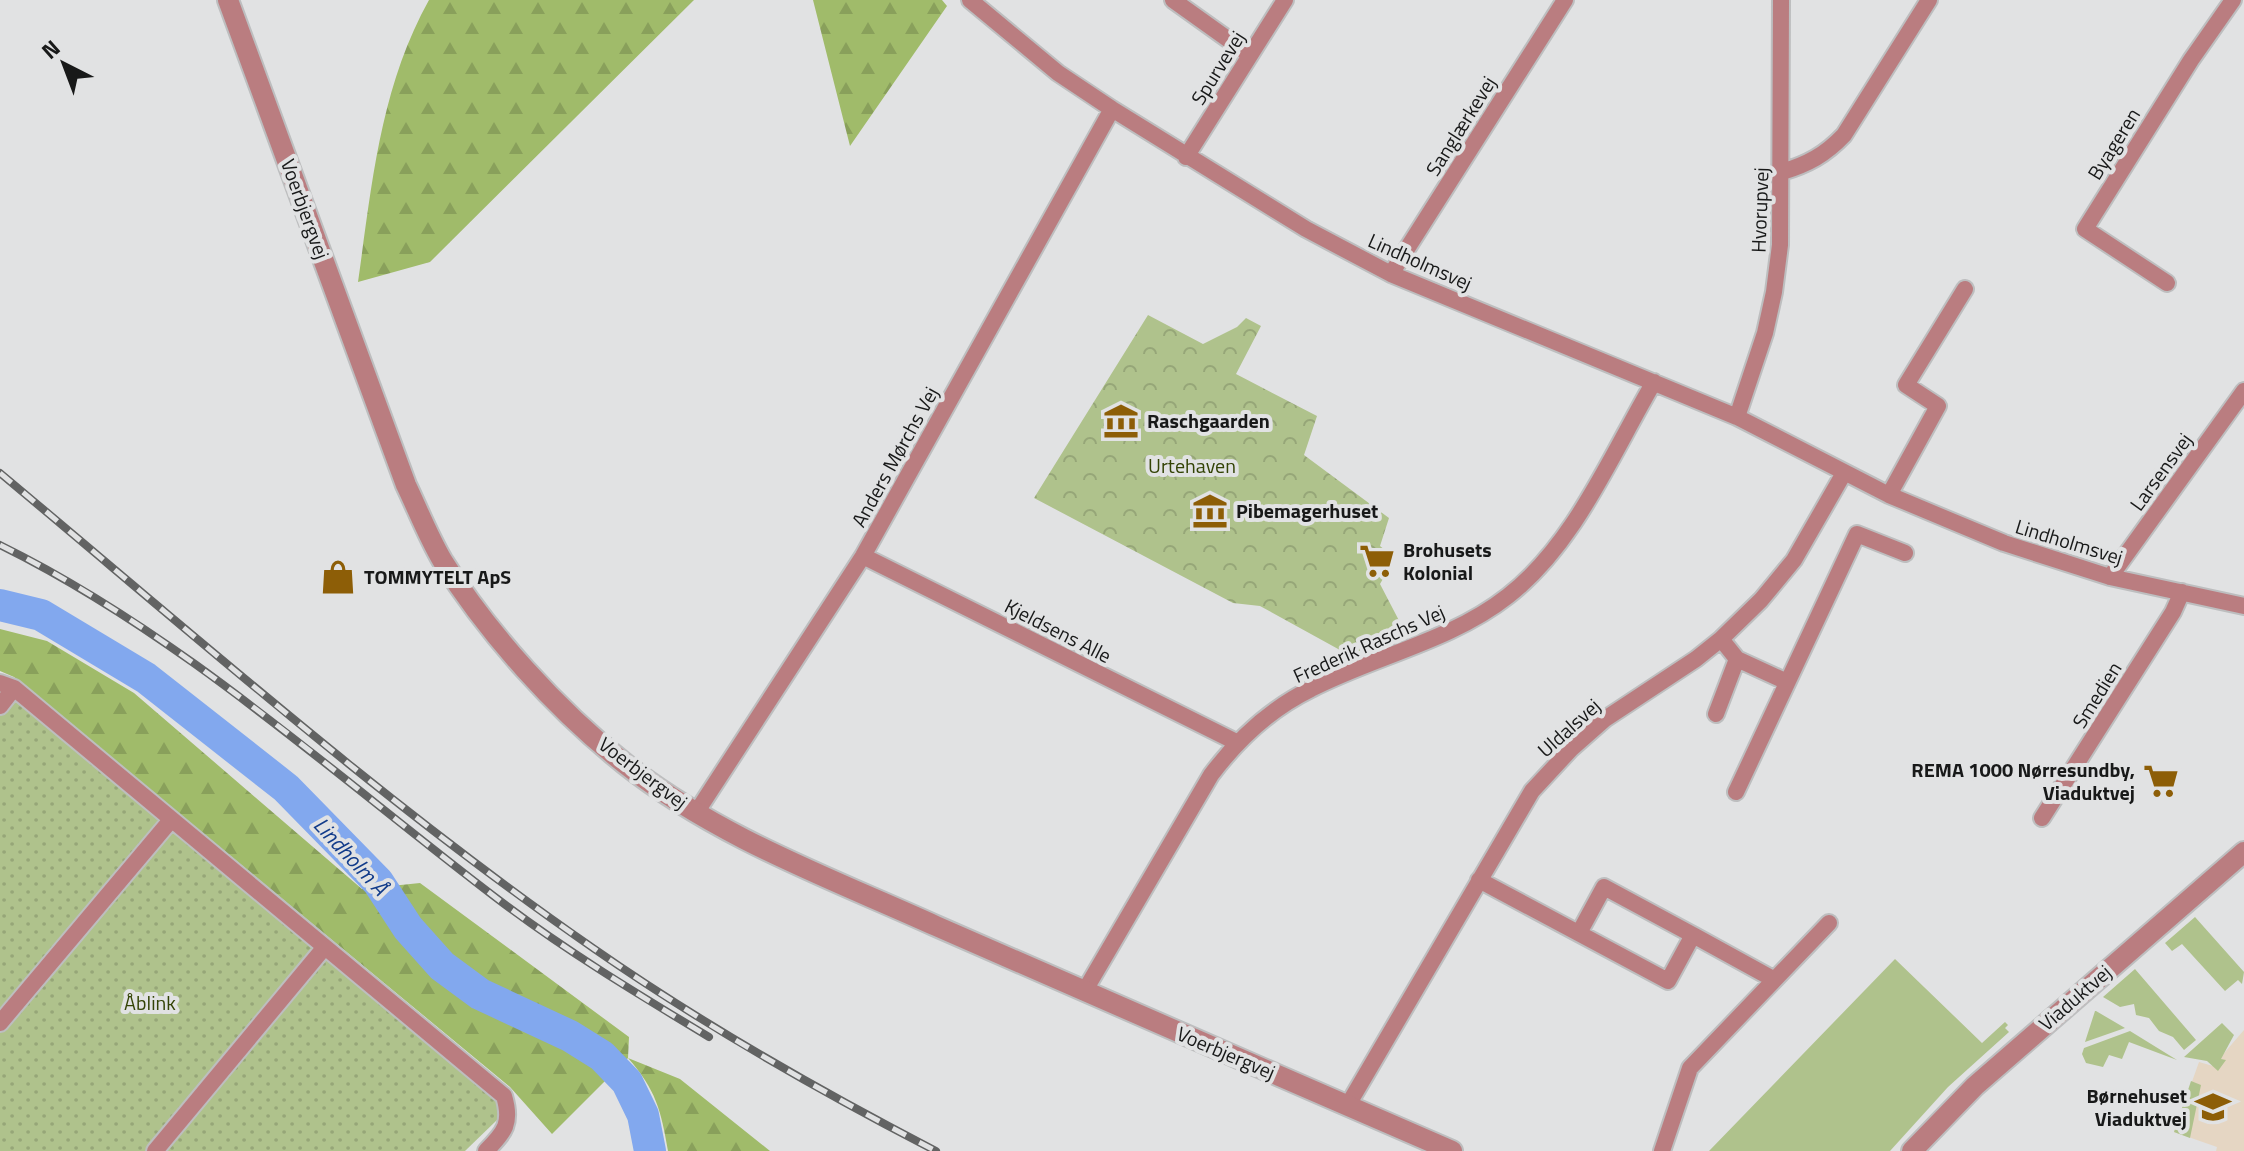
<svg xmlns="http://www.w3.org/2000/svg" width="2244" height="1151" viewBox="0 0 2244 1151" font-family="'Titillium Web',sans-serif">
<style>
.education{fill:#e5d6c3}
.grass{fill:#afc28c}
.forest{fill:url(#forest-firs)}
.park{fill:url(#park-crowns)}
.garden{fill:url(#garden-dots)}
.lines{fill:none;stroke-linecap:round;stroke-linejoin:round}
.river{stroke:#82a8ee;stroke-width:32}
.minor-casing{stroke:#bdbebf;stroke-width:20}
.tertiary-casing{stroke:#bdbebf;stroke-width:24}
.minor{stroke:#ba7d80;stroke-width:16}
.tertiary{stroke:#ba7d80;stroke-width:20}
.rail-casing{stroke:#626363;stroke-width:8}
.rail{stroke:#e1e2e3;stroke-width:5;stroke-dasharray:15;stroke-linecap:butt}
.labels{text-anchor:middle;stroke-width:8;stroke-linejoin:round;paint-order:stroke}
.street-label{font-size:20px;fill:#181919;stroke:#e1e2e3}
.poi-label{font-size:20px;font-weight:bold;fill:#181919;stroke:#e1e2e3;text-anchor:start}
.park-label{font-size:20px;fill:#334305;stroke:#e1e2e3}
.water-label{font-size:22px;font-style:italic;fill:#113b8a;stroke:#e1e2e3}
</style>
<defs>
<pattern id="forest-firs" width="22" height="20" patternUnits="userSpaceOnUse" patternTransform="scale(2)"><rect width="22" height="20" fill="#a0bb6a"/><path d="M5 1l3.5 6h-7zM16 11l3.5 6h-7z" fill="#89a05b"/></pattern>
<pattern id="park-crowns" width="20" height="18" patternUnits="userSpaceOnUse" patternTransform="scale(2)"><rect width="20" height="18" fill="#afc28c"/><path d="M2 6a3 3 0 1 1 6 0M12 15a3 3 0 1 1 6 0" fill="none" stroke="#96a678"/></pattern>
<pattern id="garden-dots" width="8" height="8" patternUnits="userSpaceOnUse" patternTransform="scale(2)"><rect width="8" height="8" fill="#afc28c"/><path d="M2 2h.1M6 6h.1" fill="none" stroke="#96a678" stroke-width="1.8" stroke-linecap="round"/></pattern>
</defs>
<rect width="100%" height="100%" fill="#e1e2e3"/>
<path class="education" d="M2244,1030v121h-28l1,-4 -43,-15 25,-70 14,4z"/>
<path class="grass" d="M2195,917l49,55 -2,12 -4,-4 -13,11 -43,-47 -10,7 -7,-8z
M1895,959l87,84 23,-21 3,3 -3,3 4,4 -61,55 -58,64h-181z
M2135,969l61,71 -12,10 -11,-13 -14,-6 -10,-13 -13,-3 -2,-11 -14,3 -17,-10z
M2095,1011h1l29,17 -40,14z
M2222,1023l12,12 -13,24 5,1 -8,11 -11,-10 -23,-4z
M2130,1031l47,29 -48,-18 -7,17 -13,-4 -6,12 -17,-4 -4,-9 2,-6z
M2191,1081l10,4 -11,53 -16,-6z"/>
<path class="forest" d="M429,0h265l-264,262 -72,20c14,-98 22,-194 71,-282z
M813,0h129l5,6 -97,140z
M0,629l47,12 87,52 228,196 58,-6 209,154 -1,21 52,21 90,72h-102c-7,-41 -12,-61 -40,-93l-76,76 -42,-47 -496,-410 -14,-6z"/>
<path class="park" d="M1148,315l55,29 34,-17 9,-9 15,8 -25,48 81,42 -13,39 85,63 -9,28 15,12 -15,26 26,50 -57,21 -89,-49 -27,-3 -199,-105z"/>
<path class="garden" d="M0,694l18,7 482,402 -3,17 -32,31h-465z"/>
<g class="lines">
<path class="river" d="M0,605l41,10 105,63 140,110 92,94 30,46 34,38 38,28 90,42 32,20 25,26 16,33 7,36"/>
<g class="minor-casing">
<path id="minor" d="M970,0l88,73 54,36 194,120 85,45 346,143 152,78 115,48 106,34 134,29
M1173,0l77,55
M1186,157l99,-157
M1782,172c26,-8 43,-17 62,-37l85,-135
M1391,274l174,-274
M2167,283l-82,-54 106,-169 42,-60
M1737,417l28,-84 9,-41 6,-47 1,-245
M1889,495l49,-89 -32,-21 59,-96
M863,556l373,186
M2110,577l134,-186
M1721,639l16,20 50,23
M0,683l14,5 490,408c8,27 1,36 -18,55
M0,706l14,-18
M1716,714l21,-55
M1736,792l121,-258 48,19
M696,813l167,-257 249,-447
M2042,818l131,-206 9,-20
M1479,880l189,101 25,-46 -89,-48 -25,46
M1693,935l80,44
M1084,992l127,-217c27,-36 59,-66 100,-86 64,-33 140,-48 197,-93 67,-52 103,-141 146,-214
M0,1023l171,-203
M1348,1105l184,-314 39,-42 34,-30 91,-60 25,-20 40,-39 33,-40 50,-87
M155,1151l169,-203
M1662,1151l28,-83 139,-145"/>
</g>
<g class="tertiary-casing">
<path id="tertiary" d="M228,0l178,485c12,25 22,51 36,75 46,74 115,150 183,204 92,73 205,114 311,162 172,76 344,150 516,225
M1912,1151l63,-65 269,-234"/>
</g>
<use href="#minor" class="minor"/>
<use href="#tertiary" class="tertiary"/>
<g class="rail-casing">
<path id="rail" d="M0,473c194,162 385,331 593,475 109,76 225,142 343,203
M0,545c181,89 336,231 495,352 68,52 141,96 214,140"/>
</g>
<use href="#rail" class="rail"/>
</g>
<defs>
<g id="museum-bare" transform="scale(2.76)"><path d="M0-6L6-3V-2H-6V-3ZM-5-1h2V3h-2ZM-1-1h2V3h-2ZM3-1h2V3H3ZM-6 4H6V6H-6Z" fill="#8d5e07" stroke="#e1e2e3" stroke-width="2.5" paint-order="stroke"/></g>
<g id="supermarket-bare" transform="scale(2.76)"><path d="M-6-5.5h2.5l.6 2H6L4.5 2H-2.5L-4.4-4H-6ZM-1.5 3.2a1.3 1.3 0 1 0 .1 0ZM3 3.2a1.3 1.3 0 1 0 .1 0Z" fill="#8d5e07" stroke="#e1e2e3" stroke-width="2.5" paint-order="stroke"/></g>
<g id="shop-bare" transform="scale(2.76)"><path d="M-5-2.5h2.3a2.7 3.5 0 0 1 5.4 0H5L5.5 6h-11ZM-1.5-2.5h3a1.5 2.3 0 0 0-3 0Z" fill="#8d5e07" stroke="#e1e2e3" stroke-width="2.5" paint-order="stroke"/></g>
<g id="school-bare" transform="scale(2.76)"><path d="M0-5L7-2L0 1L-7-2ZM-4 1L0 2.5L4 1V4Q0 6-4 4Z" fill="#8d5e07" stroke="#e1e2e3" stroke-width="2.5" paint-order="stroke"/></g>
</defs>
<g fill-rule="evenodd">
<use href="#museum-bare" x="1121" y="421"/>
<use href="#museum-bare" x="1210" y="511"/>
<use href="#supermarket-bare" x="1377" y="561"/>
<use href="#shop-bare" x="338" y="577"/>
<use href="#supermarket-bare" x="2161" y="781"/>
<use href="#school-bare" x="2213" y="1107"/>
</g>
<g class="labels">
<g class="street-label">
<text transform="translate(1218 68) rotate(-58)" y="7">Spurvevej</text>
<text transform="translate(1461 126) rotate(-58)" y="7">Sanglærkevej</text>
<text transform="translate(2114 144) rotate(-58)" y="7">Byageren</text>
<text transform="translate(305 209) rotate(70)" y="7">Voerbjergvej</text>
<text transform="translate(1760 210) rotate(-88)" y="7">Hvorupvej</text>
<text transform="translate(1420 262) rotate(24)" y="7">Lindholmsvej</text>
<text transform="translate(895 457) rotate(-61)" y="7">Anders Mørchs Vej</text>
<text transform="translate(2161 472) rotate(-54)" y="7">Larsensvej</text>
<text transform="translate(2069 542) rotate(17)" y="7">Lindholmsvej</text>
<text transform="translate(1058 631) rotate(27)" y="7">Kjeldsens Alle</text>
<text transform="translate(1369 644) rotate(-24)" y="7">Frederik Raschs Vej</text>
<text transform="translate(2097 695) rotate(-58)" y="7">Smedien</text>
<text transform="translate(1569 728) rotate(-42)" y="7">Uldalsvej</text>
<text transform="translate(643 773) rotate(37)" y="7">Voerbjergvej</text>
<text transform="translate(2075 998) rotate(-41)" y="7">Viaduktvej</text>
<text transform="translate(1226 1053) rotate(23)" y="7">Voerbjergvej</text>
</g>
<g class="poi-label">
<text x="1147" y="428">Raschgaarden</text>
<text x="1236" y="518">Pibemagerhuset</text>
<text x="1403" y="557">Brohusets<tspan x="1403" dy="23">Kolonial</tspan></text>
<text x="364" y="584">TOMMYTELT ApS</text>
<text x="2135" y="777" text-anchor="end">REMA 1000 Nørresundby,<tspan x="2135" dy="23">Viaduktvej</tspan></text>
<text x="2187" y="1103" text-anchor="end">Børnehuset<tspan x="2187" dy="23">Viaduktvej</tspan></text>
</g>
<g class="park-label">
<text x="1192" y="473">Urtehaven</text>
<text x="150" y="1010">Åblink</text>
</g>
<g class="water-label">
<text transform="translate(351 856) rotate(47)" y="8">Lindholm Å</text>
</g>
</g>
<g transform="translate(64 64) rotate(318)" stroke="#e1e2e3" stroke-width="6" paint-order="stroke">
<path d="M0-6L14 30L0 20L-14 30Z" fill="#181919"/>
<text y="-12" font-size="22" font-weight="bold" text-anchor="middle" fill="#181919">N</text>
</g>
</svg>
